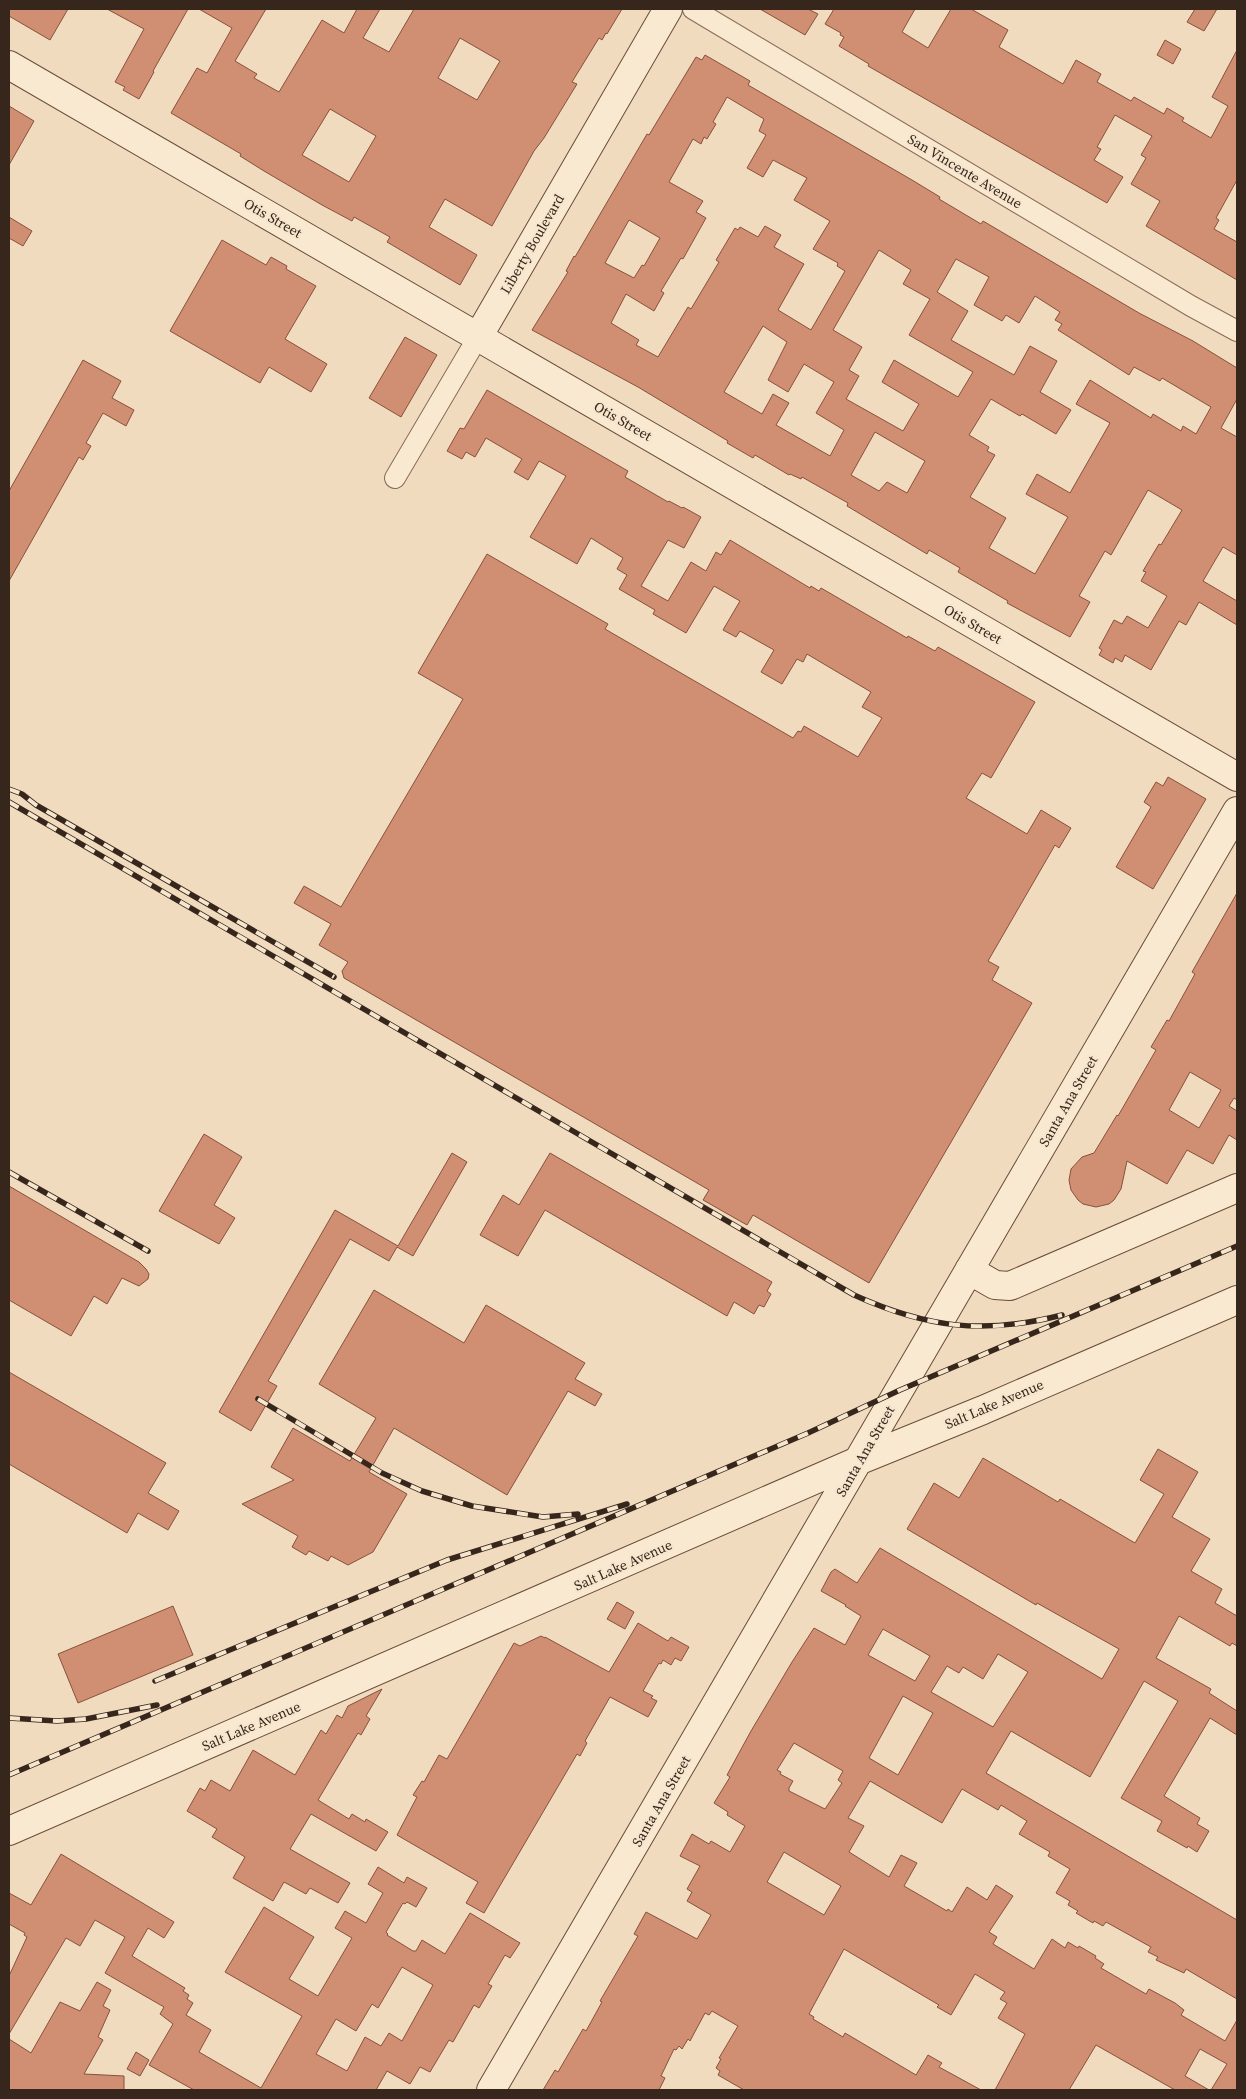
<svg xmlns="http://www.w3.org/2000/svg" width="1246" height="2099" viewBox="0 0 1246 2099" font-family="'Source Serif 4',serif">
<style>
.building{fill:#d08e72;stroke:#89513b;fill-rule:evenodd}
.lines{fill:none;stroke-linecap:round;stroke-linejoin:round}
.street-casing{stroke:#896b56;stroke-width:22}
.secondary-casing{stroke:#6a4c39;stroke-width:30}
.street{stroke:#fae9d1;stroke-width:20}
.secondary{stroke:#fae9d1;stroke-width:28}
.rail-casing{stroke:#37261b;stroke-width:5.5}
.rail{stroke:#f7e6ce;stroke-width:4;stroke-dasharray:11;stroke-linecap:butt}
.labels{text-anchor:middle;stroke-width:4.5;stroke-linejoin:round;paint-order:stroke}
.street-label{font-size:14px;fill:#37261b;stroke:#f7e6ce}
</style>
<rect width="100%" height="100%" fill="#f0dbbe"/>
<path class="building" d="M9,9h59l-18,31 -41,-24z
M107,9h81l-35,62 1,1 -15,27 -16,-9 2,-3 -10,-5 29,-53z
M199,9h67l-31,52 22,13 -3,4 25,14 43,-72 22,13 13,-24h23l-17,29 26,14 25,-43h208l-15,25 -1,-1 -4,7 -3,-2 -27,44 5,2 -33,54 -10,13 -42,75 -47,-27 -16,28 48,28 -17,30 -73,-43 3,-5 -36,-20 -2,4 -30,-16 -58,-34 -24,-15 1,-2 -70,-41 26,-45 10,5 25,-45zM460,38l40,23 -23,39 -39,-22zM330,109l46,27 -27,46 -47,-27z
M760,9h48l10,5 -13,21z
M834,9h81l-13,23 26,16 23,-39h20l37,21 -9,17 64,37 13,-24 25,14 -4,8 34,19 3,-4 30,17 3,-6 17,10 -2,3 29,17 17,-32 -16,-9 25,-47v130l-21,38 3,2 -5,9 23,13v38l-91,-54 14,-25 -29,-17 15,-26 -5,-3 11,-19 -37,-21 -18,32 4,2 -7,11 29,17 -16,26 -239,-137 1,-2 -30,-18 5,-9 -4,-2 1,-2 -16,-9z
M1195,9h22l-13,22 -17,-9z
M1165,40l16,9 -8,15 -16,-9z
M705,55l45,26 -2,4 164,95 28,17 -1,2 42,25 2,-3 156,92 54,28 44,27v31l-16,29 16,9v118l-14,-8 -20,34 34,20v24l-38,-23 -13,23 -7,-4 -28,49 -26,-15 -3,7 -7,-4 -2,5 -14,-8 3,-5 -3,-2 15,-28 8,4 5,-8 21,12 19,-32 -26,-15 5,-9 -3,-1 16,-27 2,1 21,-35 -34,-20 -37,65 -6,-4 -26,45 11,6 -20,35 -63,-34 1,-2 -50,-29 2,-4 -31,-18 -2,4 -80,-48 1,-3 -46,-26 -1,2 -11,-5 -1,1 -34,-20 -2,3 -26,-15 1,-2 -90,-54 -106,-57 36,-58 -2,-1 8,-15 1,1 72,-123 2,1 47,-78 6,3zM727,97l37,22 -5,12 7,4 -19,33 16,9 10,-17 34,18 -13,22 36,21 -17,28 25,14 -1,3 8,5 -34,59 -33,-20 26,-46 -30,-17 7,-12 -16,-9 -7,11 -18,-10 -2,3 -3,-2 -19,32 3,2 -28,47 -3,-2 -30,50 -22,-12 3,-5 -28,-17 15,-29 28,17 10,-18 -3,-2 20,-33 2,1 23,-41 -10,-6 7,-11 -34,-19 24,-43 8,5 3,-7 3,2 9,-15 -3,-2zM629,220l31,18 -16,28 -2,-1 -8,13 -29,-15zM879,250l32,20 -8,14 27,15 -21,36 64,37 -15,25 -64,-37 -12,22 37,22 -16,27 -57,-32 13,-23 -10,-6 13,-23 -29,-17zM956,259l33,18 -15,28 28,16 4,-6 13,8 16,-27 25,16 -5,8 7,4 -4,6 71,45 5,-8 26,14 2,-3 49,29 -15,27 -13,-8 -2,5 -28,-17 -2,4 -61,-38 -14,24 34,19 -40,70 -33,-19 -11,20 42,23 -33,57 -46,-26 17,-30 -36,-21 25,-42 -8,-4 2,-4 -20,-12 22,-36 29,17 2,-2 34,20 15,-24 -31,-18 17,-31 -27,-15 -16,29 -63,-35 17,-29 -31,-19zM763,326l24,16 -19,38 20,12 16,-28 30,18 -18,31 28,17 -14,26 -54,-31 13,-22 -16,-9 -11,20 -38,-22zM875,432l50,29 -18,32 -20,-11 -8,9 -28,-16z
M9,106l25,15 -25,44z
M9,217l23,14 -9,15 -14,-8z
M222,240l44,25 5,-8 16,9 -1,3 30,17 -31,53 42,25 -16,28 -42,-25 -9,16 -90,-52z
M405,337l32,18 -36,62 -32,-19z
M83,360l38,21 -9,17 22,12 -8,16 -23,-13 -17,30 5,3 -8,14 -4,-3 -70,124v-90z
M487,390l141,81 -3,6 43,25 1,-1 13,7 1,-1 18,10 -17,31 -16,-8 -27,46 27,15 23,-39 15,9 10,-19 5,3 9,-15 80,48 1,-2 8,5 2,-3 86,50 1,-2 27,15 3,-4 97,55 -44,76 -9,-5 -16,25 61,36 14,-24 30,18 -12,20 -4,-3 -67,116 11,6 -7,13 40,23 -163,280 -116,-68 -6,10 -44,-25 6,-10 -365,-212 -2,-7 6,-9 -29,-17 12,-21 -37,-21 10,-17 37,21 122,-208 -45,-26 69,-119 121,70 -3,5 188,109 5,-7 3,1 3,-6 54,31 24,-39 -20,-11 9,-15 -64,-38 -4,8 -6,-3 -15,25 -21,-12 13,-22 -34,-19 -4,6 -13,-7 17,-29 -26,-15 -28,47 -33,-19 2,-4 -36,-21 8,-14 -10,-6 6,-11 -32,-20 -14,26 -47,-27 36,-61 -27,-15 -11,19 -14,-8 8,-13 -36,-21 -11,19 -9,-5 -4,7 -15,-8 13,-23 4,1z
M1168,777l38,22 -53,90 -37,-22 35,-60 -7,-5 12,-20 7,4z
M1237,893v207l-3,-2 -5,8 8,5v29l-8,-5 -16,29 -26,-14 -20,34 -40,-23 -6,28 -7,11 -5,4 -13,3 -13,-3 -5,-4 -7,-10 -2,-10 2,-11 11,-12 12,-4 23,-38 1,1 38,-66 -5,-3 16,-27 2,1 26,-47 -3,-2zM1190,1072l31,18 -22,38 -30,-18z
M204,1134l38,23 -28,48 21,13 -16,26 -60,-33z
M452,1153l15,9 -54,94 -16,-9 -8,14 -39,-22 -82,142 9,5 -26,45 -32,-19 116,-202 63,36z
M550,1153l222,129 -5,9 4,3 -7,13 -5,-2 -5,9 -20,-12 -7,14 -182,-106 -27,46 -38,-21 23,-40 16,10z
M9,1186l130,76 7,7 3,5 -1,5 -9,7 -17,-8 -15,26 -13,-8 -23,40 -62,-36z
M374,1290l90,53 22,-38 99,58 -10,16 27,15 -7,12 -27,-15 -61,104 -113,-67 -25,44 38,22 -34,58 -25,13 -17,-9 -3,5 -19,-10 -3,4 -14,-8 6,-11 -56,-32 52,-24 -23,-13 22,-39 57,33 26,-43 -57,-34z
M9,1372l157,91 -18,30 31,18 -11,19 -30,-17 -11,20 -118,-69z
M1158,1449l40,23 -26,45 38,22 -19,32 31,18 -7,14 22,13v30l-5,-3 -2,3 -51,-30 -23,42 55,31 -2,4 28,18v24l-27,-17 -46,78 36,22 -3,6 12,7 -12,21 -9,-6 -1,2 -30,-17 5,-10 -41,-23 57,-97 -34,-20 -54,96 -79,-46 -25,42 251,147v79l-51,-30 -2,4 -28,-13 2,-3 -10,-5 3,-5 -45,-25 -3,4 -9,-5 -1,2 -17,-10 2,-2 -10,-6 2,-4 -14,-8 14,-24 -22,-13 2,-4 -31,-18 8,-13 -26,-16 -3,5 -36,-21 -20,34 -72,-42 -22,37 16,8 -15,26 40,25 12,-22 16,8 -13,23 43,25 1,-2 4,3 15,-25 20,13 9,-15 17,11 -24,36 8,5 -4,7 41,25 18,-30 13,9 3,-6 10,6 1,-2 17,10 -1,2 9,6 -3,4 31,18 14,8 3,-5 26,14 9,7 -3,5 44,26 12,-21v70h-26l16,-26 -27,-15 -15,27 24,14h-34l-79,-45 -27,45h-74l30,-56 -27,-16 9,-15 -7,-4 5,-7 -30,-18 -24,41 -14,-8 2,-2 -95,-56 -35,65 5,3 -1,2 30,18 2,-4 71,42 12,-20 14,8 -3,4 42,23h-237l-26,-15 2,-4 -4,-3 5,-9 -2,-1 19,-32 -26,-15 -3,4 -4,-2 -15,28 -2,-2 -6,10 -3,-3 -3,4 -2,-1 -13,27 4,2 -6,12h-116l12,-20 3,2 25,-43 3,2 16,-29 -2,-1 38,-65 -4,-2 12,-22 51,27 14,-24 -24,-14 5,-9 -5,-3 13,-23 -20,-10 12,-22 17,10 2,-3 19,11 15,-26 -18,-11 1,-3 -14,-9 16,-26 -3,-2 24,-44 41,-69 22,-34 31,17 16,-29 -16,-10 1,-1 -25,-14 10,-19 4,-3 22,14 23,-35 222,131 17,-30 -82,-46 -1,2 -129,-76 27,-46 25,15 24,-40 75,44 2,-3 75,44 29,-49 -24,-14zM883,1629l47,27 -15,25 -47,-26zM998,1654l30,18 -35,55 -62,-35 16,-26 12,7 4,-6 20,12zM903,1696l30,17 -35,62 -29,-17zM794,1743l49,28 -5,9 4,3 -17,26 -36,-18v-3l4,-7 -13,-7 1,-2 -4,-2zM784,1852l57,34 -17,29 -57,-33z
M617,1602l17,10 -9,17 -18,-10z
M173,1606l20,49 -115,48 -20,-49z
M638,1623l30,18 3,-4 18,10 -8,14 -6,-3 -4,7 -8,-5 -2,4 -2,-1 -16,28 10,5 -2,2 6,3 -9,16 -38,-20 -25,44 2,2 -7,13 -3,-2 -93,159 -18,-10 12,-21 -81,-47 20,-38 -4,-2 9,-14 2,1 15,-27 8,4 67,-116 6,3 21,-10 4,2v-1l64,35z
M382,1689l-16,27 4,3 -9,16 -3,-2 -40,67 31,19 3,-5 13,8 1,-3 22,13 -12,19 -65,-37 -21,35 60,34 -12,20 -28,-15 -4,6 -22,-12 -11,19 -40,-23 12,-21 -33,-20 5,-8 -30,-18 13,-23 5,3 6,-11 19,11 23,-41 42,25 26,-45 5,4 11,-19 5,3 6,-12z
M61,1854l113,68 -10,16 -16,-10 -16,28 53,32 -2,3 6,4 -2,4 6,4 -7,12 25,15 -12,22 62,36 41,-72 -77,-44 39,-65 50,30 -25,42 29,17 34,-58 -17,-10 10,-17 21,12 17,-30 -15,-9 10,-17 26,16 3,-6 20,11 -11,19 -9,-5 -2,2 -2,-1 -17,29 2,2 -1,1 26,16h3l6,-11 23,14 25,-41 50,30 -10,15 -5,-3 -17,29 4,2 -13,22 -5,-3 -21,37 -4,-2 -19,32 -10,-5 -10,17 -23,-13 -11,19h-182l-45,-25 24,-41 -13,-10 4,-7 -59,-34 20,-36 -30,-17 -15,26 -14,-8 -57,96v-58l18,-39 -3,-2 1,-2 -16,-9v-31l22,12zM402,1967l31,18 -31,56 -13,-8 -8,13 -16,-9 -18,34 -31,-17 20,-35 20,12 16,-27 6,4z
M97,1982l14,8 -8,16 7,4 -12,27 5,3 -19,34 40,2v14h-115v-51l22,14 29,-51 20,9z
M136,2052l13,8 -9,16 -13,-7z"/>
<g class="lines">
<g class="street-casing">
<path id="street" d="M693,9l498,297 46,25
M395,478l83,-141"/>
</g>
<g class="secondary-casing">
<path id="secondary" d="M9,65l1228,712
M478,337l190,-328
M969,1270l26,15 15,1 227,-98
M9,1831l851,-371 123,-50 254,-110
M491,2090l746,-1279"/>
</g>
<use href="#street" class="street"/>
<use href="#secondary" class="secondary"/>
<g class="rail-casing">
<path id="rail" d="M9,789l13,5 14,11 298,172
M9,802l845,493c73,33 130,40 208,20
M9,1172l139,79
M258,1399l124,74 40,18 50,15 71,11 35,-3
M155,1681l292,-121 180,-56
M9,1718l48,3 29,-2 71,-14
M9,1775l799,-342 92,-43 337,-144"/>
</g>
<use href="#rail" class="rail"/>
</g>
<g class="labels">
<g class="street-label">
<text transform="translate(965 171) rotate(31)" y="5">San Vincente Avenue</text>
<text transform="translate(273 218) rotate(30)" y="5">Otis Street</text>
<text transform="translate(532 244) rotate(-60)" y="5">Liberty Boulevard</text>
<text transform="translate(623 421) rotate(30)" y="5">Otis Street</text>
<text transform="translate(973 624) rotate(30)" y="5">Otis Street</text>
<text transform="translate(1068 1101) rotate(-60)" y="5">Santa Ana Street</text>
<text transform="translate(994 1404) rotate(-23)" y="5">Salt Lake Avenue</text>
<text transform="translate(865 1451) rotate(-60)" y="5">Santa Ana Street</text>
<text transform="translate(623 1565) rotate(-24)" y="5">Salt Lake Avenue</text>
<text transform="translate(251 1726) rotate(-23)" y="5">Salt Lake Avenue</text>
<text transform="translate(661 1801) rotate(-60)" y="5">Santa Ana Street</text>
</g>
</g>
<rect width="1246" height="2099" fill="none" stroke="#37261b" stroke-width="20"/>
</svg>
